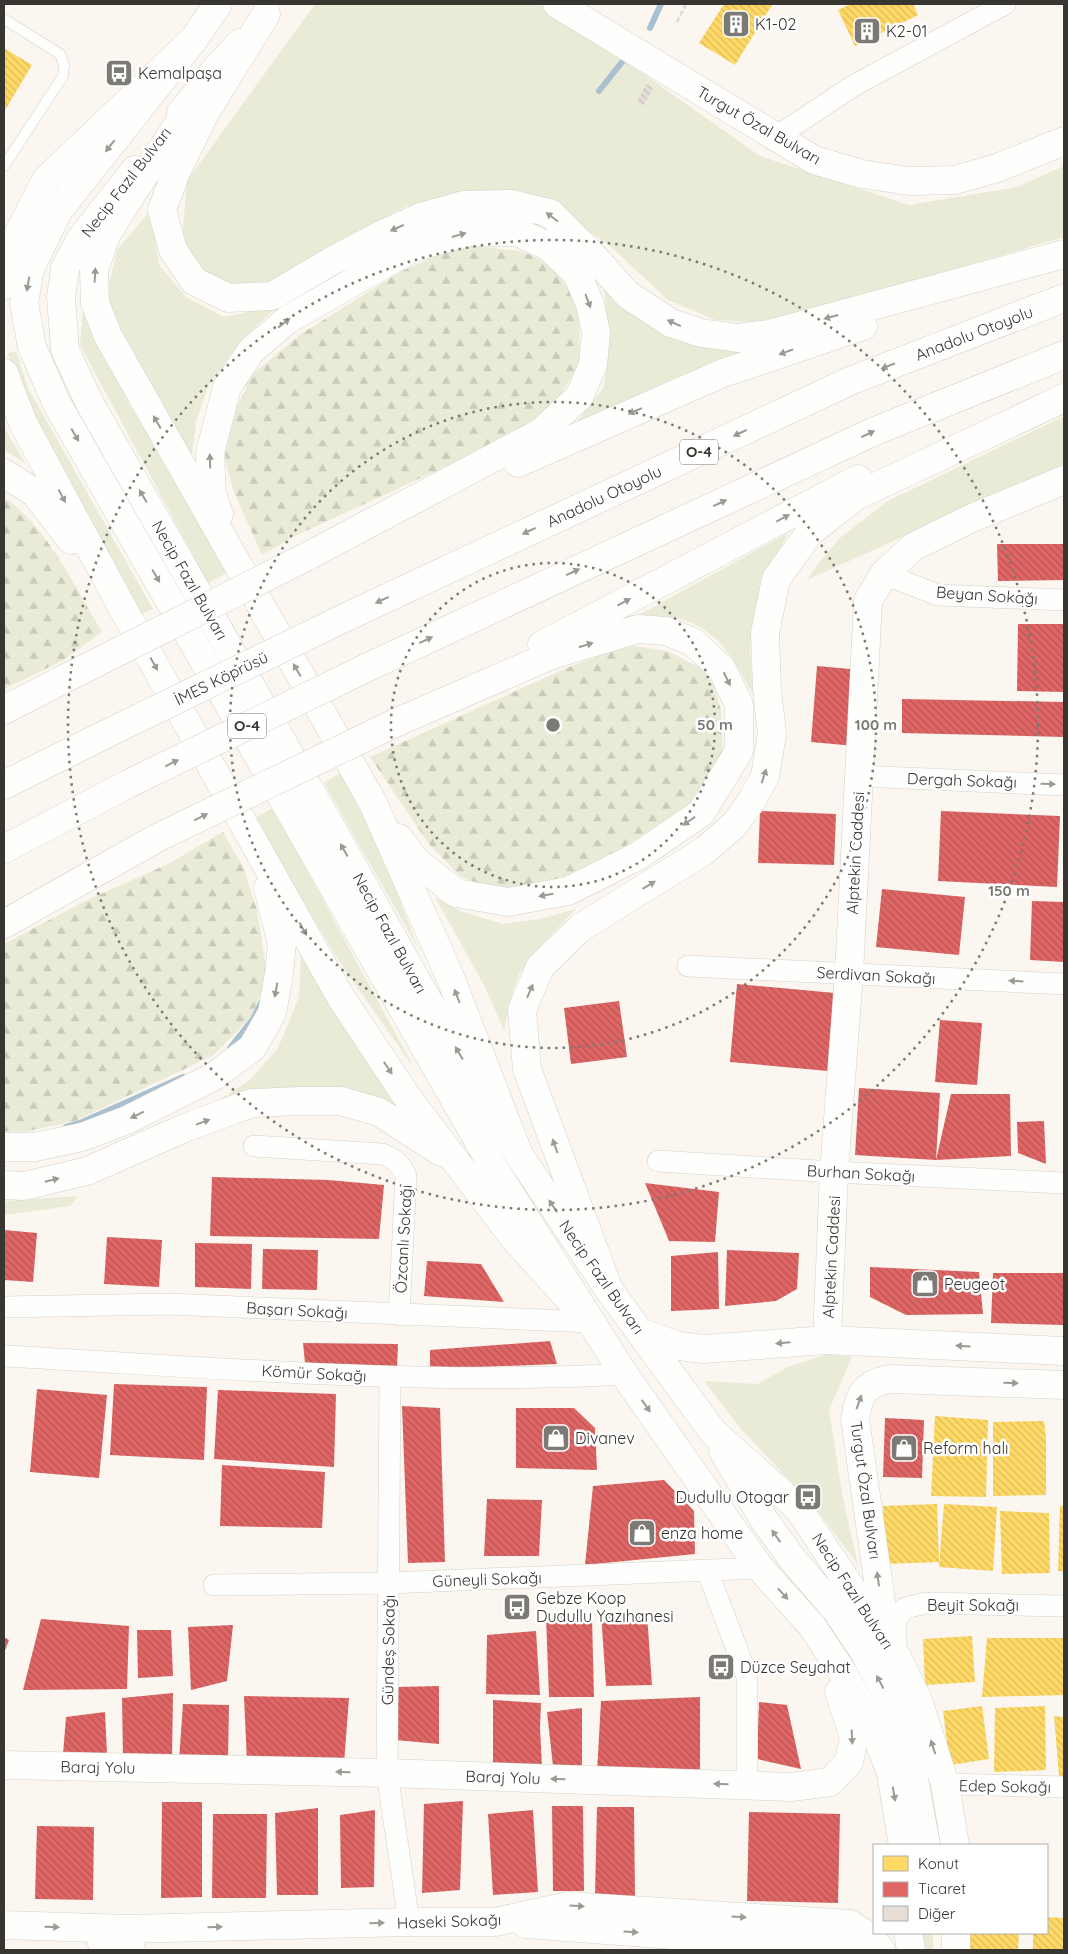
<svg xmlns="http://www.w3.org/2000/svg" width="1068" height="1954" viewBox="0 0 1068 1954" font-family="Quicksand,sans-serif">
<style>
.grass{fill:#e9ebd7}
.forest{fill:url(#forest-firs)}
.homes{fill:url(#homes-back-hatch)}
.shops{fill:url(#shops-back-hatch)}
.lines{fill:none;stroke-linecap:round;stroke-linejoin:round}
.stream{stroke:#a9c0d0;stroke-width:6}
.building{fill:url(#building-back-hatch)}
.lane-casing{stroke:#d3d0cb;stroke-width:11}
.street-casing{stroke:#d3d0cb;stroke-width:22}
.secondary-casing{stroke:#d3d0cb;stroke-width:29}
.primary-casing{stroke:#d3d0cb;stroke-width:29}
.highway-casing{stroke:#d3d0cb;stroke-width:29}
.path{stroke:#dfdedc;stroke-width:3;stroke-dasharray:5 2.5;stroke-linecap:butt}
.lane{stroke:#fefefd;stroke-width:10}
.street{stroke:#fefefd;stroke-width:21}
.secondary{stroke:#fefefd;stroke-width:28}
.primary{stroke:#fefefd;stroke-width:28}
.highway{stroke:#fefefd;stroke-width:28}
.highway-bridge-casing{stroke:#d3d0cb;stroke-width:29;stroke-linecap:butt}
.highway-bridge{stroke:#fefefd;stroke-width:28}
.oneway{fill:#9b9a97}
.ring{fill:none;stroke:#7c7a74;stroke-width:2.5;stroke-dasharray:2.5 5}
.labels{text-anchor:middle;stroke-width:5;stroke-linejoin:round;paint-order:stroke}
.shield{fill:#fff;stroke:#74726f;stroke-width:1}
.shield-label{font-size:15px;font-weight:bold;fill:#383631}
.poi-label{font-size:16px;fill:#383631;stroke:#fff;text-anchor:start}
.street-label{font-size:16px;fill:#383631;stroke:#fff}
.centre{fill:#7c7a74;stroke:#fff;stroke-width:2.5}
.ring-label{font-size:15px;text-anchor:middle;font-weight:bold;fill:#7c7a74;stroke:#fff;stroke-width:5;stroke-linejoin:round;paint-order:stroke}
</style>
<defs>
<pattern id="forest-firs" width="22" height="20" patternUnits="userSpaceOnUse" patternTransform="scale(1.25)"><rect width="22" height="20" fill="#e9ebd7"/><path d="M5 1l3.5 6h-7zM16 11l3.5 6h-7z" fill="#c9cab9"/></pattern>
<pattern id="homes-back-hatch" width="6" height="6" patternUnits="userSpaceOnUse" patternTransform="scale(1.25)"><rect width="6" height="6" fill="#ffd966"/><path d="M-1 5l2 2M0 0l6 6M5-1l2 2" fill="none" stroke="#dbbb59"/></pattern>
<pattern id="shops-back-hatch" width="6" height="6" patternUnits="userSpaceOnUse" patternTransform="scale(1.25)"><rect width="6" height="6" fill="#e06666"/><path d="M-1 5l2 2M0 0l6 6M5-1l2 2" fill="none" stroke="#b75555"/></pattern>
<pattern id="building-back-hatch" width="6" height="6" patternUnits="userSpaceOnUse" patternTransform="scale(1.25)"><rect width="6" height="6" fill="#e6ddd6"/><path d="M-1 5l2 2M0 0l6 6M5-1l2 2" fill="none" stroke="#c6beb8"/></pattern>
</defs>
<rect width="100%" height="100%" fill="#fbf7f0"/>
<path class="grass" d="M315,4h225l17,9 203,143 149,49 108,-18 47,-21v71l-293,86 -56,-3 -47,-20 -60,-56 -78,-50 -50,-3 -74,15 -111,64 -33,16 -29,-1 -28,-12 -24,-23 6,-69z
M151,210l8,55 27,32 38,20 55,-12 -38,35 -33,47 -12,35 -5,41 -72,-132 -12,-38 10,-43z
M604,283l57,46 36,17 57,1 -84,33 -93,42 27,-35 4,-43z
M83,309l46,95 102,167 -23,12 -128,-238z
M16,351l12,37 125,221 -16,6 -118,-219 -11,-43z
M1064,416v48l-257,116 11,-16 23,-27 47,-36z
M4,427l21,36 -21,-13z
M788,533l-27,52 -11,64 3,46c-18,-34 -33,-64 -72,-76 -13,-4 -32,-1 -46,-2z
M340,773l41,77 37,98 -94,-165z
M273,808l143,263 -75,-107 -88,-145z
M435,897l25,14 43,13 37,-5 36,-10 -31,32 -26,33 -8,24 -7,33 -19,-44z
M301,952l109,158 -48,-15 -76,-7 -67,12 31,-20 28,-32 21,-51z
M78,1196l-8,10 -66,9v-14z
M828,1354l24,3 -23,53 14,89 15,66 -43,-58 -75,-79 -36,-47 53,3 31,-17z
M917,1933h16v17h-14z"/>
<path class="forest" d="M470,246l51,5 17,7 17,14 17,22 7,25 1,45 -27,43 -54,35 -204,94 -33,19 -28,-63 -8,-28 -2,-33 23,-44 -5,-4 59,-49 99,-62 35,-16z
M4,497c44,31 71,90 98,135l-40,29 -58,28z
M628,645l39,6 34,17 13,18 7,24 2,48 -33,45 -60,40 -62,35 -47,10 -34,-2 -26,-9 -32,-33 -59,-87 199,-90z
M223,832l21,37 13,41 7,43 3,26 -16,38 -37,38 -139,66 -51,11 -20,-1v-187l79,-42 87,-39z"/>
<path class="homes" d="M724,4l48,1 -37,60 -36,-22z
M851,4h62l5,11 -63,31 -17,-36z
M4,48l28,17 -28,47z
M935,1416l53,4 -2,77 -55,-1z
M1044,1421l2,16v58l-53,1v-74z
M937,1504l2,58 -55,2 -1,-58z
M944,1504l53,3 -4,64 -54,-4z
M1060,1506h4v65h-6z
M1000,1511l49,2 1,60 -48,1z
M972,1636l3,46 -50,3 -2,-46z
M987,1638h77v57l-82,2z
M982,1706l7,53 -39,6 -7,-54z
M1045,1706l1,64 -52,2 1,-64z
M1054,1716l10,1v59h-5z
M1047,1917l17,1v32h-31v-17h14z
M964,1933h55l-1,17h-55z"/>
<path class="shops" d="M997,544h67v36l-66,1z
M1018,624h46v68l-47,-1z
M817,666l44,4 -6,76 -44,-4z
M902,699l162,3v35l-162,-4z
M760,811l76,3 -2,51 -76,-2z
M941,811l119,5 -3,71 -119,-6z
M882,889l83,8 -6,58 -83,-8z
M1032,901l32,1v60l-34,-2z
M737,984l98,9 -7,78 -98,-9z
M619,1001l8,56 -56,7 -7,-56z
M940,1020l42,3 -5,62 -42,-3z
M859,1088l81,5 -4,67 15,-66h59l1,62 -75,4 -81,-5z
M1044,1121l2,43 -28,-11 -1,-31z
M212,1177l116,3 56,5 -5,54 -169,-3z
M645,1183l74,9 -4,50 -46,-1z
M4,1230l33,3 -4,49 -29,-2z
M107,1237l55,3 -3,47 -55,-3z
M195,1243l57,1 -1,45 -56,-2z
M263,1249l55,1 -1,40 -55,-1z
M727,1250l72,3 -2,36 -21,12 -51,5z
M718,1252l1,57 -48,2v-55z
M427,1261l54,3 23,38 -80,-6z
M870,1267l109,5 4,42 -77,1 -36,-18z
M993,1273h71v52l-73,-2z
M550,1341l7,23 -127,5v-19z
M303,1343l95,1 -1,24 -92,-5z
M114,1384l93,3 -3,73 -94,-5z
M37,1389l70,6 -8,83 -69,-6z
M218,1390l118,4 -2,73 -120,-8z
M402,1406l38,2 5,154 -37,1z
M516,1408h58l21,20 2,42 -81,-2z
M885,1418l39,2 -2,58 -39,-1z
M222,1465l103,7 -3,56 -102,-2z
M664,1480l30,31 1,43 -110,11 8,-79z
M487,1499l55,1 -3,56h-55z
M601,1613l46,1 5,71 -46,1z
M546,1617l46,1 2,79h-45z
M41,1619l88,7 -2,63 -104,1z
M233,1625l-6,56 -36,9 -3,-63z
M137,1630h34l2,46 -35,2z
M536,1631l4,64 -54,-1 1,-59z
M4,1637l5,3 -5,13z
M439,1686v58l-44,-4 1,-53z
M173,1693l-1,68h-49l-1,-63z
M244,1696l105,2 -5,66 -97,-1z
M700,1697v78l-103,-3 4,-71z
M493,1700l48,3 -1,25 2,39 -49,1z
M759,1702l28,3 14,64 -44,-10z
M183,1704l46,1 -1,56 -49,-1z
M582,1708v57l-29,1 -6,-54z
M105,1712l2,42h-44l3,-37z
M463,1801l-3,89 -38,3 2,-89z
M162,1802h40v95l-41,1z
M552,1806h31l1,85h-31z
M597,1807h37l1,90 -40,-2z
M318,1808v87h-41l-2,-82z
M375,1810l-1,77 -33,1 -1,-73z
M533,1810l5,82 -45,3 -5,-81z
M749,1812l91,2 -2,89 -91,-2z
M213,1814h54l-1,84h-54z
M37,1826l57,1 -1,73 -58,-1z"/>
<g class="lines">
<path class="stream" d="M650,28l11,-24
M599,91l27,-34
M230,1048l23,-29 9,-18
M66,1127l14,-4 103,-46"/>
</g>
<path class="building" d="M646,84l7,4 -10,18 -6,-4z"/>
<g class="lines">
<g class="lane-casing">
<path id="lane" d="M4,19l56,35 4,11 -1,11 -59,90"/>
</g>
<g class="street-casing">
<path id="street" d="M776,137l77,-51 152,-82
M884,574l54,21 126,5
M860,776l204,9
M688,966l376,18
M254,1146l128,8c13,5 19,10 24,22l-7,139
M658,1161l176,11 230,11
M4,1307l164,-3 422,18
M4,1356c206,11 413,30 620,18
M390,1377l-3,396 22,149
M707,1570l40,106v109
M214,1585l175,-2 371,-15
M896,1644v-26l9,-10 21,-5 138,3
M945,1784l119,3"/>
</g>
<g class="secondary-casing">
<path id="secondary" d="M557,4l257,156 48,14 47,7 46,-1 42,-12 67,-27
M827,1340l7,-168 15,-198 19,-373 16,-27 29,-27 59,-29 92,-38
M100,1929l3,21
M128,1929l3,21"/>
</g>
<g class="primary-casing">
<path id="primary" d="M218,4l-24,35 -136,172 -28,58 -6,34 8,44 25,57 438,766 129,204 136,194 52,58 31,47 32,59 16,41 12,72
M181,113l34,-43 25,-27
M135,170l-55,70 -15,28 -4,29 4,53 24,52 247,434 84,151 99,168 90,135 104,142 85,76 99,149 21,43 27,84 10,61
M640,1332l38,14 26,3 123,-9 237,11
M723,1451l42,70 28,39 43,50 27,40 26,49 19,47 18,99
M886,1636l-31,-217c4,-25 9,-35 35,-40l174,6
M4,1765l383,8 404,14 39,-5 19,-20 5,-25 -15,-45
M526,1924l332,25
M4,1925l124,4 281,-7h86l73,-16 282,18 20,13 11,13
M908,1933l3,17
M956,1933v17"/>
</g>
<g class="highway-casing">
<path id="highway" d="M266,14l-61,99 -29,59 -14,38 11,40 21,31 34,17 44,-2 58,-34 53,-28 38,-17 43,-12 48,-1 38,9 43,43 35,39 43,28 30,10 37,5 31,-4 295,-80
M198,95l-63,94 -29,46 -12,35 1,33 13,33 265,467 77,174 69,178
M4,262l42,-82 148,-141
M4,285l4,-23 8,-17
M4,373l19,50 99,184 218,389 67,101 107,141 76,84
M518,463l205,-90 140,-47
M4,473l31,20 36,47
M219,514l-7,-20 -2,-41 17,-66 24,-36 36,-31 125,-72 58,-16h47l31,14 29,28 13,30 6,29 -3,32 -14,32 -39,36 -234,124
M340,620l510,-239 214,-83
M542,645l316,-166
M366,668l509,-237 189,-76
M4,710l66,-34
M395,723l159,-69 84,-25 28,2 27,11 29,27 17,36v46l-38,62 -63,43 -70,35 -60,11 -52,-9 -40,-32 -18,-23
M4,785l98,-49
M4,849l124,-65
M4,924l153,-86
M4,1147h31l47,-10 45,-17 86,-43 39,-29 20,-35 7,-39 3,-30 -14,-56
M4,1185l20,1 63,-15 100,-44 65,-24 48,-2h41l38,11 62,40
M609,1290l-82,-221 -5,-59 18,-43 40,-39 124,-77 30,-26 17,-23 14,-26 7,-42 -5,-45 -2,-56 11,-54 34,-47 46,-36 208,-98"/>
</g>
<path class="path" d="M677,22l9,-18"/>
<use href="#lane" class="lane"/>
<use href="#street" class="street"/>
<use href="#secondary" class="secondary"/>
<use href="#primary" class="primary"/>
<use href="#highway" class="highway"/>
<g class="highway-bridge-casing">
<path id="highway-bridge" d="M70,676l236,-119
M102,736l238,-116
M128,784l238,-116
M157,838l238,-115"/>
</g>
<use href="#highway-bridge" class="highway-bridge"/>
</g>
<defs><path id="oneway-solid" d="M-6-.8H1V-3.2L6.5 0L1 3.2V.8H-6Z" transform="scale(1.25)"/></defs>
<g class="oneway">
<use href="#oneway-solid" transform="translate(110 146) rotate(128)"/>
<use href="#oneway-solid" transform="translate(552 217) rotate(-143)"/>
<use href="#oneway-solid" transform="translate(397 228) rotate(156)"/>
<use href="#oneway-solid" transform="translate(459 235) rotate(-16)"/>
<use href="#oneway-solid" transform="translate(95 275) rotate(-87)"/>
<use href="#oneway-solid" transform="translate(28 284) rotate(100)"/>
<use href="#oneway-solid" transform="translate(588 301) rotate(69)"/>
<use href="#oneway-solid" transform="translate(831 317) rotate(165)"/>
<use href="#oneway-solid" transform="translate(284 323) rotate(-38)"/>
<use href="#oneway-solid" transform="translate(674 323) rotate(-156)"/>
<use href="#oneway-solid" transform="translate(786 352) rotate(161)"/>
<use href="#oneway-solid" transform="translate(888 366) rotate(159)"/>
<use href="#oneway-solid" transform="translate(635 411) rotate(157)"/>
<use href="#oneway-solid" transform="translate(157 422) rotate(-120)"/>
<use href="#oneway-solid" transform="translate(740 433) rotate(155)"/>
<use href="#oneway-solid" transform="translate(868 434) rotate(-25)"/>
<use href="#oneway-solid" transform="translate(75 435) rotate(60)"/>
<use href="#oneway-solid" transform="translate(210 461) rotate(-92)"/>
<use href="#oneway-solid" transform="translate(62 496) rotate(62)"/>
<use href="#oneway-solid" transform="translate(143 496) rotate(-120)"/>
<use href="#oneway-solid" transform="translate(720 503) rotate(-25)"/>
<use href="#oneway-solid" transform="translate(783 518) rotate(-28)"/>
<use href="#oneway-solid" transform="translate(529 531) rotate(155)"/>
<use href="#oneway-solid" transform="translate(573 572) rotate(-25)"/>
<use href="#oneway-solid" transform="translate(156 576) rotate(60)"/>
<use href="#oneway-solid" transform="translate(382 600) rotate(155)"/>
<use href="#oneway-solid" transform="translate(624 602) rotate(-28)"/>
<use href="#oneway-solid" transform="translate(426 640) rotate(-25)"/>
<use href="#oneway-solid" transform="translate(586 645) rotate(-17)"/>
<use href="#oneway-solid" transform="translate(154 664) rotate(61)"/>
<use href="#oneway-solid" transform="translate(297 670) rotate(-120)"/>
<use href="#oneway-solid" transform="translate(727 679) rotate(64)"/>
<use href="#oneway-solid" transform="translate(172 763) rotate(-26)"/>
<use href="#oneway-solid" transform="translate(764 776) rotate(-72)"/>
<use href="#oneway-solid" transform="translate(1048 784) rotate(2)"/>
<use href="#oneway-solid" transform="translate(201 817) rotate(-26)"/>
<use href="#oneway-solid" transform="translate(689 821) rotate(145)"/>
<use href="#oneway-solid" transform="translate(344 850) rotate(-119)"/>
<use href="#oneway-solid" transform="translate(649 885) rotate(-31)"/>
<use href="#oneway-solid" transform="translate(546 895) rotate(170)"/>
<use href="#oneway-solid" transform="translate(303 929) rotate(61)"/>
<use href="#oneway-solid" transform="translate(1016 981) rotate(-177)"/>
<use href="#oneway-solid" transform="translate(276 990) rotate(100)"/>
<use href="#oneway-solid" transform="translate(530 991) rotate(-67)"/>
<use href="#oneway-solid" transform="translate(457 996) rotate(-111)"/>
<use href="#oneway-solid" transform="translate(459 1053) rotate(-121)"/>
<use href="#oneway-solid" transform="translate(388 1068) rotate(56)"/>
<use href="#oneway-solid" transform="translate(137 1115) rotate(154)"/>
<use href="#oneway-solid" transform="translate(203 1122) rotate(-20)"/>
<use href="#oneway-solid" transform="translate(555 1146) rotate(-110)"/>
<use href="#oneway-solid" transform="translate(52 1180) rotate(-14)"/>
<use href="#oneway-solid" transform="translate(553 1206) rotate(-124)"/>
<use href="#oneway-solid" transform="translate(783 1343) rotate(175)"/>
<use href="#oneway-solid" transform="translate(963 1346) rotate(-177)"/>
<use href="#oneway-solid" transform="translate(1011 1383) rotate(2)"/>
<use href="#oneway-solid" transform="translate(859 1402) rotate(-70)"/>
<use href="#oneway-solid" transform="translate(646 1406) rotate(55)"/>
<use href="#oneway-solid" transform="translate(776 1536) rotate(-125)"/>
<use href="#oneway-solid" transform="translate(878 1579) rotate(-98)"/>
<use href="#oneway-solid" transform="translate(783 1594) rotate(48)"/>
<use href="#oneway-solid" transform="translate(880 1682) rotate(-118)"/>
<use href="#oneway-solid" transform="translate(852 1737) rotate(87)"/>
<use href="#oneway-solid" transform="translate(933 1747) rotate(-108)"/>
<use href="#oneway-solid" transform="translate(343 1772) rotate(-179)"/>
<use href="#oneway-solid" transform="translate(558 1779) rotate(-178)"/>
<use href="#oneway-solid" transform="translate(721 1784) rotate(-178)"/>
<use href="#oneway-solid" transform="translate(894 1794) rotate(80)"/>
<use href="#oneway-solid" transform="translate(577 1906) rotate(4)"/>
<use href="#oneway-solid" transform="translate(739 1917) rotate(4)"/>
<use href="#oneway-solid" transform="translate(377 1923) rotate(-1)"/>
<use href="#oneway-solid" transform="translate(52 1927) rotate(2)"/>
<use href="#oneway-solid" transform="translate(215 1927) rotate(-1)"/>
<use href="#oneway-solid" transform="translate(631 1932) rotate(4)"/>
</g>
<g class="ring">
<circle cx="553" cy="725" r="162"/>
<circle cx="553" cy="725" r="323"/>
<circle cx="553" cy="725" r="485"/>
</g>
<defs>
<g id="building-square" transform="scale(1.4375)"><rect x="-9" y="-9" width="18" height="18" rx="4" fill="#7c7a74" stroke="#fff"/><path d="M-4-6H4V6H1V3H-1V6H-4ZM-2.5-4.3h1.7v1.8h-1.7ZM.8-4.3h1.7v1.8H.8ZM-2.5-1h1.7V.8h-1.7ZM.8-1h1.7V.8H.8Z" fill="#fff"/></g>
<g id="bus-square" transform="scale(1.4375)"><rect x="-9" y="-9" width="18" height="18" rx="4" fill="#7c7a74" stroke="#fff"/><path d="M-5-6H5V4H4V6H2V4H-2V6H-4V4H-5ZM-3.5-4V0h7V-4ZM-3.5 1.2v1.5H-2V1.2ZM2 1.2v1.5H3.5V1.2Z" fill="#fff"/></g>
<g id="shop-square" transform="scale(1.4375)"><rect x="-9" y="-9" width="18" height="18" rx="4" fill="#7c7a74" stroke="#fff"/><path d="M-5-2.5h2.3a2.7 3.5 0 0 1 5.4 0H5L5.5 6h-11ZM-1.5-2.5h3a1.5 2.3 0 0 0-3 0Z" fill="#fff"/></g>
</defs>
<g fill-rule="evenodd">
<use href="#building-square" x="736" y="24"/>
<use href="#building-square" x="867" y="31"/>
<use href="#bus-square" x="119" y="73"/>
<use href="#shop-square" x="925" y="1284"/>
<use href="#shop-square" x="556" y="1438"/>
<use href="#shop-square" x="904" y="1448"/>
<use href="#bus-square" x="808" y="1497"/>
<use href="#shop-square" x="642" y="1533"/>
<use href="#bus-square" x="517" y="1607"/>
<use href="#bus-square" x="721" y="1667"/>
</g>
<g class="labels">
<g class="shield">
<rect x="680" y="439.5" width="38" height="25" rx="4"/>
<rect x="228" y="713.5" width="38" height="25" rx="4"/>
</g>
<g class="shield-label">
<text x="699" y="457">O-4</text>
<text x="247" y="731">O-4</text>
</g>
<g class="poi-label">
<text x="755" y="30">K1-02</text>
<text x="886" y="37">K2-01</text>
<text x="138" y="79">Kemalpaşa</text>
<text x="944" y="1290">Peugeot</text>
<text x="575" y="1444">Divanev</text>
<text x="923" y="1454">Reform halı</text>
<text x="789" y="1503" text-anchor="end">Dudullu Otogar</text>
<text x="661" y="1539">enza home</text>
<text x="536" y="1604">Gebze Koop<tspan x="536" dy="18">Dudullu Yazıhanesi</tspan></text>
<text x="740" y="1673">Düzce Seyahat</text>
</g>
<g class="street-label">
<text transform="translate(759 125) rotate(30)" y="6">Turgut Özal Bulvarı</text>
<text transform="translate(126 182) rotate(-52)" y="6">Necip Fazıl Bulvarı</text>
<text transform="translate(974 333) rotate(-21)" y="6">Anadolu Otoyolu</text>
<text transform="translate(604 496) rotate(-25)" y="6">Anadolu Otoyolu</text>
<text transform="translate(190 580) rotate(60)" y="6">Necip Fazıl Bulvarı</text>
<text transform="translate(987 595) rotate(4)" y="6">Beyan Sokağı</text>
<text transform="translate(221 678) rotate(-26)" y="6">İMES Köprüsü</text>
<text transform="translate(962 780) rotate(2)" y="6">Dergah Sokağı</text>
<text transform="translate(855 853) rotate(-87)" y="6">Alptekin Caddesi</text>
<text transform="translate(390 933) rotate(61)" y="6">Necip Fazıl Bulvarı</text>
<text transform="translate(876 975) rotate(3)" y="6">Serdivan Sokağı</text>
<text transform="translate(861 1173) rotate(3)" y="6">Burhan Sokağı</text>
<text transform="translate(403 1239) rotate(-87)" y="6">Özcanlı Sokağı</text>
<text transform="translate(831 1257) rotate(-87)" y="6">Alptekin Caddesi</text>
<text transform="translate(602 1277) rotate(55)" y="6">Necip Fazıl Bulvarı</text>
<text transform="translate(297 1310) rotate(3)" y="6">Başarı Sokağı</text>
<text transform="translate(314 1373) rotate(3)" y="6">Kömür Sokağı</text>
<text transform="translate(866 1490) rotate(82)" y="6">Turgut Özal Bulvarı</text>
<text transform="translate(487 1579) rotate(-2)" y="6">Güneyli Sokağı</text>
<text transform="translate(853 1591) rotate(57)" y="6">Necip Fazıl Bulvarı</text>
<text x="973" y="1611">Beyit Sokağı</text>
<text transform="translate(388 1650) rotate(-89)" y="6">Gündeş Sokağı</text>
<text transform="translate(98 1767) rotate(1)" y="6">Baraj Yolu</text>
<text transform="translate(503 1777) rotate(2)" y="6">Baraj Yolu</text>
<text transform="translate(1005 1786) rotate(1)" y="6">Edep Sokağı</text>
<text transform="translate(449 1921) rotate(-2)" y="6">Haseki Sokağı</text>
</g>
</g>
<circle cx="553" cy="725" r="8" class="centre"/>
<g class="ring-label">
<text x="715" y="730">50 m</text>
<text x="876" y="730">100 m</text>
<text x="1009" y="896">150 m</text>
</g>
<rect width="1068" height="1954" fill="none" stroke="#383631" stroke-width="10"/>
<rect x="873" y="1844" width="175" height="90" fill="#ffffff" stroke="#afafad"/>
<rect x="883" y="1856" width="25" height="15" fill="#ffd966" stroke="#afafad"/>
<text x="918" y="1869" font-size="15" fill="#383631">Konut</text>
<rect x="883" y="1882" width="25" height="15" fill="#e06666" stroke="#afafad"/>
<text x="918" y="1894" font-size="15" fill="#383631">Ticaret</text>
<rect x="883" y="1906" width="25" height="15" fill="#e6ddd6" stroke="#afafad"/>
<text x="918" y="1919" font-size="15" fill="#383631">Diğer</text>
</svg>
